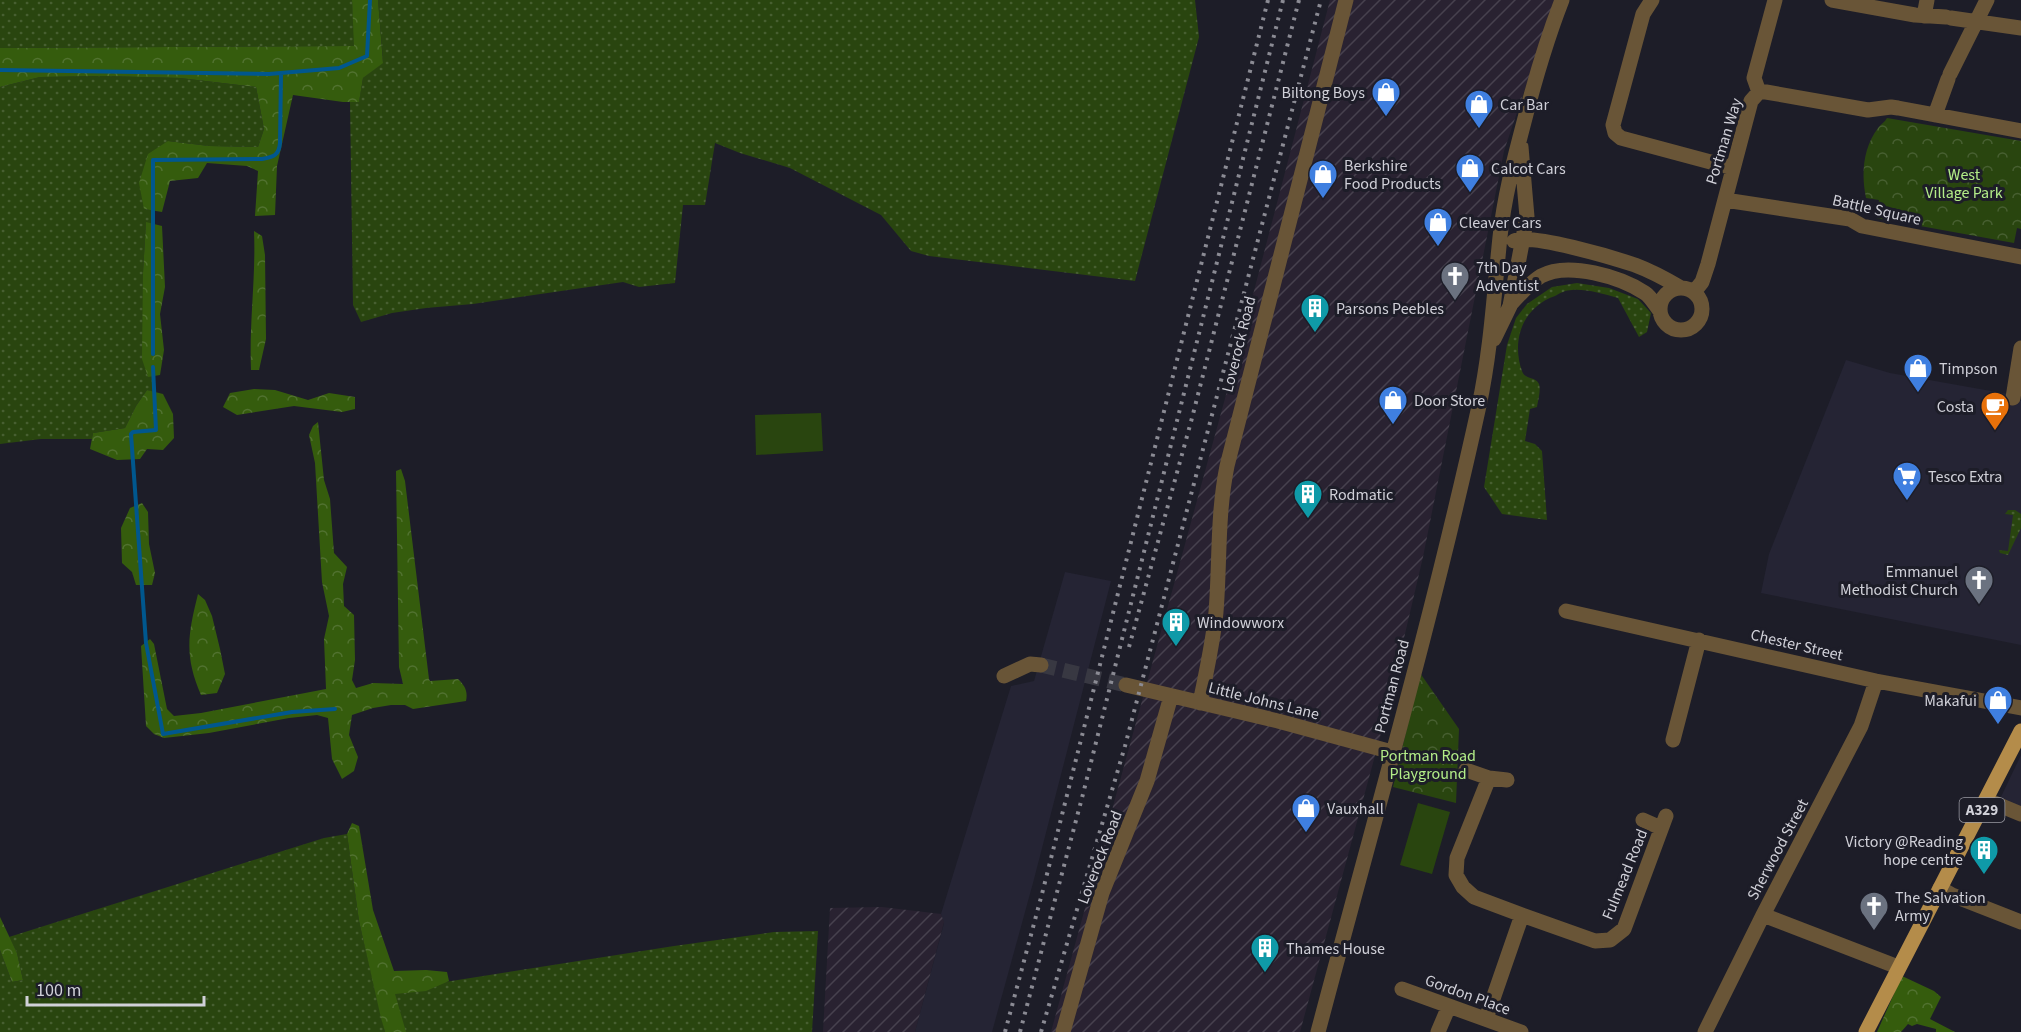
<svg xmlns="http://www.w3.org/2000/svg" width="2021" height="1032" viewBox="0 0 2021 1032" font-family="'Source Sans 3',sans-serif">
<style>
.built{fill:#252434}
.industrial{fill:url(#industrial-furrows)}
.grass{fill:url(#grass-dots)}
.forest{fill:url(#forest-crowns)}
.park{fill:url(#park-crowns)}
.pitch{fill:#29450f}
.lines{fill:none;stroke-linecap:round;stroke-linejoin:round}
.stream{stroke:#00578e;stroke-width:4}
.minor-tunnel{stroke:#383842;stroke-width:15;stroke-dasharray:15 8;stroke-linecap:butt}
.minor{stroke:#695537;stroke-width:15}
.major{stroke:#b48c4a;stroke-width:15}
.rail{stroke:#8b8b94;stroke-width:4;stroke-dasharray:3 6;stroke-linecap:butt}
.labels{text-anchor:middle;stroke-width:6;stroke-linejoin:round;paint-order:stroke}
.shield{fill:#1d1d28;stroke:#9a9aa3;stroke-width:1.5}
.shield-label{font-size:15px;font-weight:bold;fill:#d0d0d8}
.poi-label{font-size:16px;fill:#d0d0d8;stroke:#1d1d28;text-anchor:start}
.street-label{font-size:16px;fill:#d0d0d8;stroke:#1d1d28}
.park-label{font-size:16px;fill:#b3ed88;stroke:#1d1d28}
</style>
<defs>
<pattern id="industrial-furrows" width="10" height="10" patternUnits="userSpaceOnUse" patternTransform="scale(1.5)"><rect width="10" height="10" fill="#292231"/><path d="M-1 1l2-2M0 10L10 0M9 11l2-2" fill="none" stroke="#47414e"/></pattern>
<pattern id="grass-dots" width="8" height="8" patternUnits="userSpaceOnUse" patternTransform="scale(1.5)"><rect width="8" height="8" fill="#29450f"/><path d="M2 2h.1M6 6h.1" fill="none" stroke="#475f31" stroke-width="1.8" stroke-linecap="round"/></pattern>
<pattern id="forest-crowns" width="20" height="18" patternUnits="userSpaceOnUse" patternTransform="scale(1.5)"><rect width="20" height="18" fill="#355c0d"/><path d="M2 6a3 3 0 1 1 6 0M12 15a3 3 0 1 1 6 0" fill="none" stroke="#517230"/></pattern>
<pattern id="park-crowns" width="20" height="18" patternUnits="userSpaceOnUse" patternTransform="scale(1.5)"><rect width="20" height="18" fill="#29450f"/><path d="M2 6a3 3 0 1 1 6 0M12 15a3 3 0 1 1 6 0" fill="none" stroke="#475f31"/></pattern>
</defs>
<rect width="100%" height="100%" fill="#1d1d28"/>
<path class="built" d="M1846,360l44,13 118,21 13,7v244l-260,-52 8,-39z
M1065,572l46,9 -78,302 -41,149h-77l29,-109 -3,-9 70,-228 23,-5z
M2021,755v56l-22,-10z"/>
<path class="industrial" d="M1330,0h225l-51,151 -81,406 -37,158 -86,317h-249l192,-699z
M882,907l59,7 3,8 -29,110h-92l7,-124z"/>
<path class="grass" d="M0,0h352l3,46 -355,2z
M378,0h817l4,37 -64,244 -206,-25 -18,-5 -30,-36 -91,-47 -50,-15 -25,-10 -10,62h-22l-8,78 -36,4 -16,-5 -150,22 -47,4 -34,5 -31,9 -8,-17 -3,-203 9,-1 4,-23 20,-16z
M103,76l77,2 76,9 8,42 -6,18 -49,-1 -41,-5 -24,68 7,1v14l-5,-1 -3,50 5,103h5v16l-6,-2 -11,16 -11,22 -32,5 -1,6h-51l-41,5v-357l40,-10z
M1577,283l32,5 29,11 13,14 -4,19 -8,5 -21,-39c-15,-4 -31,-9 -46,-8 -6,0 -12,3 -17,6 -32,11 -44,44 -33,75 3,9 13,5 17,13 2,6 -1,17 -2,23l-7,2 -5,32 10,3 7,7 5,69 -45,-6 -18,-27 23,-142 9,-27 11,-14 25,-17z
M2008,510h7l6,4v14l-13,27 -8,-2 -1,-3 9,1 5,-36 -8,-1z
M347,834l12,87 26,111h-385v-82l12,32 11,-2 -6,-27 -8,-16 315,-99z
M818,931l-6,101h-414l-10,-41 286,-45 100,-14z"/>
<path class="forest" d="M352,0h26l5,63 -20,15 -4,24h-16l-50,-7 -16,71 -2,49 -20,1 3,-45 -11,-5 -40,-3 -9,15 -28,3 -8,31 -18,-3 -5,-26 9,-29 20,-13 41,5 49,1 6,-18 -8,-42 -76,-9 -77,-2 -63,1 -40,10v-39l354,-2z
M146,222l16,4 3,61 -5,27 4,36 -4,25 -12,2 -6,-18 1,-86z
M254,231l8,5 3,19 1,84 -7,31h-8c-2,-47 5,-93 3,-139z
M254,389l21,1 33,10 21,-7 26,4v12l-13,3 -48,-6 -57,9 -14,-8 7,-14z
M147,390l16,4 10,20 1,24 -11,12 -16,-1 -7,10 -23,1 -27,-11 3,-16 32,-5 11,-22z
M318,422l6,58 6,19 4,54 13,14 -4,17 1,22 10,9 1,45 -3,20 4,8 17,-5 30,1 -4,-17 -3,-196 5,-2 4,12 24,198 1,2 28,-2c7,7 10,12 8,22l-53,8 -8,-4h-14l-18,3 -21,7 -3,20 9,22 -4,14 -12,8 -10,-20 -4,-41 -11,-3 -28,3 -80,15 -45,5 -10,-4 -8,-8 -5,-80 9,-7 4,5 13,65 7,7 27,-3 125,-24 -2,-50 5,-23 -7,-34 -7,-119 -6,-28 4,-9z
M142,503l6,9 1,32 6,29 -3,12h-16l-4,-13 -10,-9 -1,-35 9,-20z
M198,594l7,6 7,16 8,33 5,25 -8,19 -16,2c-17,-39 -13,-61 -3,-101z
M352,823l7,3 14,84 21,61 32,-1 21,2 2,9 -23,10 -31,3 11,38h-21l-4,-14 -22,-97 -12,-87z
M0,917l17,36 6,27 -11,2 -12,-32z
M1902,976l32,15 7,6 -11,22 25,13h-19v-3l-19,-5 -5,2 -4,-2 -7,8h-24z"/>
<path class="park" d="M1887,118l134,23v88l-4,-1 -3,15 -138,-25 3,-18 -13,-2c-5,-24 -3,-50 12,-70 3,-4 7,-6 9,-10z
M1420,673l39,56 -3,74 -63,-16z"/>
<path class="pitch" d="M821,413l2,38 -67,4 -1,-40z
M1418,803l32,9 -18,62 -32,-9z"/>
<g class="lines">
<path class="stream" d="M0,70l269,4 70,-6 28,-12 3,-56
M153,354v-194l109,-1c12,-2 17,-4 18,-16l1,-69
M153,367l3,63 -23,2 -2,2 15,209 17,91 129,-22 43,-3"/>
<path class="minor-tunnel" d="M1041,665l85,20"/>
<path class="minor" d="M1652,0l-9,14 -30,111 2,8 6,5 112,30
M1832,0l83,15 31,2
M1924,16l3,-16
M1951,18l70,10
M1950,74l37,-74
M1759,92h7l102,18 23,-3 7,1 123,23
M1935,115l13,-36
M1725,200l125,19 12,7 159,31
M1514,241c17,-8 100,17 121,24 16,6 31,14 46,23
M1660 309a21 21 0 1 1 42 0a21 21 0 1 1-42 0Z
M1694,292l8,-10 6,-18 43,-163 8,-9 -5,-14 21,-78
M1510,305c9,-10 20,-22 31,-29 27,-15 80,1 104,17 6,4 10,12 15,18
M1494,339l16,-33 17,-89 -6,-70
M2013,398l8,-50
M1566,611l310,70 145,27
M1004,676l26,-12 11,1
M1126,685l152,36 114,31
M1200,703c6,-30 13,-60 16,-91 4,-50 1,-96 11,-146l119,-466
M1673,740l26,-100
M1466,770l23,8 18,2
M1489,778l-32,80 -1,17 7,12 11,10 48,18
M1987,800l34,14
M1643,820l18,8
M1940,888l12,7 69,27
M1763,915l135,52
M1402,989l119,43
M1486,1019l36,-104 73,26 15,-1 14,-11 42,-113
M1063,1032l39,-139 45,-112 24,-85
M1318,1032c55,-208 115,-416 161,-626 12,-56 15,-112 21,-169 4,-39 14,-77 24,-115 11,-43 22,-81 38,-122
M1438,1032l11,-26
M1705,1032l58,-117 98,-189 15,-45"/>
<path class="major" d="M1866,1032l155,-301"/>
<path class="rail" d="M1129,647l63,-229 107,-418
M1005,1032l38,-142 225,-890
M1020,1032l63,-238 200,-794
M1041,1032l84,-286 196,-746"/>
</g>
<defs>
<g id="shop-pin" transform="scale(1.5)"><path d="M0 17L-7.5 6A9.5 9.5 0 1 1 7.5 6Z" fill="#3f7fe0" stroke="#1d1d28"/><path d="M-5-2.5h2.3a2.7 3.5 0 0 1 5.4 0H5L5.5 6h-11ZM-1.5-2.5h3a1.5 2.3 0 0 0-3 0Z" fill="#fff"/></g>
<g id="church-pin" transform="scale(1.5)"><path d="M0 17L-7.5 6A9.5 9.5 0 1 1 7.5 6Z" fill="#6b7280" stroke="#1d1d28"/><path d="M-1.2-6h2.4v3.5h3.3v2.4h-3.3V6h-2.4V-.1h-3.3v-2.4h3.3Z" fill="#fff"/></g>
<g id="building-pin" transform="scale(1.5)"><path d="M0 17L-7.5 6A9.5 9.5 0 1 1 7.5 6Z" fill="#0f9aa8" stroke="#1d1d28"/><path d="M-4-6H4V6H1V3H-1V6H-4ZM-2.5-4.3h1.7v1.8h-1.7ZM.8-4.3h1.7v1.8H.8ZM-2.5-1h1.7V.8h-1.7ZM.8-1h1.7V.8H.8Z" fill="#fff"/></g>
<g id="cafe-pin" transform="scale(1.5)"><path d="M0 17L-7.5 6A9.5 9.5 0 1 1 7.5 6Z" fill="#e8710a" stroke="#1d1d28"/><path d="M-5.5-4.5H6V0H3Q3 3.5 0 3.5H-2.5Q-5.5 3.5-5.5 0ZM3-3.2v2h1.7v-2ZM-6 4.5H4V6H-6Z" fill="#fff"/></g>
<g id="supermarket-pin" transform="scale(1.5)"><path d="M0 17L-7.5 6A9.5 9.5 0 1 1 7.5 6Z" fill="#3f7fe0" stroke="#1d1d28"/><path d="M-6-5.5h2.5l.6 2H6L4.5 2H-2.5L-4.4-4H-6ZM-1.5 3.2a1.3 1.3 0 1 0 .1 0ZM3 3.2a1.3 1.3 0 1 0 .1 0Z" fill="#fff"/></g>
</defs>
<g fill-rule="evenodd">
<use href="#shop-pin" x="1386" y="92"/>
<use href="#shop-pin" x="1479" y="104"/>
<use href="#shop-pin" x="1470" y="168"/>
<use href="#shop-pin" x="1323" y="174"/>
<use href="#shop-pin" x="1438" y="222"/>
<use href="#church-pin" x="1455" y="276"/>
<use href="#building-pin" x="1315" y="308"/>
<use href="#shop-pin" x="1918" y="368"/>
<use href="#shop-pin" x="1393" y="400"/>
<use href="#cafe-pin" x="1995" y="406"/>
<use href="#supermarket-pin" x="1907" y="476"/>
<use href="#building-pin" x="1308" y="494"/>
<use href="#church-pin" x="1979" y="580"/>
<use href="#building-pin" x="1176" y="622"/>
<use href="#shop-pin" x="1998" y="700"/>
<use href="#shop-pin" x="1306" y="808"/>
<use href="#building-pin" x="1984" y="850"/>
<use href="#church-pin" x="1874" y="906"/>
<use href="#building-pin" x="1265" y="948"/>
</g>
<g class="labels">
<rect class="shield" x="1959.5" y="798" width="45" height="24" rx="4.5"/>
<g class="shield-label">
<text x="1982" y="815">A329</text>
</g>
<g class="poi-label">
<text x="1365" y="98" text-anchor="end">Biltong Boys</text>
<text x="1500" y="110">Car Bar</text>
<text x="1344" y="171">Berkshire<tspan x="1344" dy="18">Food Products</tspan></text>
<text x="1491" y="174">Calcot Cars</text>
<text x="1459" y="228">Cleaver Cars</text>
<text x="1476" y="273">7th Day<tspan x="1476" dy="18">Adventist</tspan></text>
<text x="1336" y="314">Parsons Peebles</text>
<text x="1939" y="374">Timpson</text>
<text x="1414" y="406">Door Store</text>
<text x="1974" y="412" text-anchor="end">Costa</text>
<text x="1928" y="482">Tesco Extra</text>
<text x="1329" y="500">Rodmatic</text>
<text x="1958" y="577" text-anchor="end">Emmanuel<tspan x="1958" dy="18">Methodist Church</tspan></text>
<text x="1197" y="628">Windowworx</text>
<text x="1977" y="706" text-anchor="end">Makafui</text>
<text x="1327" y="814">Vauxhall</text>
<text x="1963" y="847" text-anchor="end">Victory @Reading<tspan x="1963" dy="18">hope centre</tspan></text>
<text x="1895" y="903">The Salvation<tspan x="1895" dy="18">Army</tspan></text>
<text x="1286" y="954">Thames House</text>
</g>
<g class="street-label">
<text transform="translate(1723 141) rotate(-73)" y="6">Portman Way</text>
<text transform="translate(1877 209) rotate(13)" y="6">Battle Square</text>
<text transform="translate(1238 344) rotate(-76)" y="6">Loverock Road</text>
<text transform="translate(1797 644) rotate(13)" y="6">Chester Street</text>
<text transform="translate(1391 686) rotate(-75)" y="6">Portman Road</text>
<text transform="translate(1264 700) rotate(14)" y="6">Little Johns Lane</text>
<text transform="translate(1777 849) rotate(-62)" y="6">Sherwood Street</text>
<text transform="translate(1099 857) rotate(-69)" y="6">Loverock Road</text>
<text transform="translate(1624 874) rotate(-68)" y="6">Fulmead Road</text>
<text transform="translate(1468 994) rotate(20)" y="6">Gordon Place</text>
</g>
<g class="park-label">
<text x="1964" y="180">West<tspan x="1964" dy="18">Village Park</tspan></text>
<text x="1428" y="761">Portman Road<tspan x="1428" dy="18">Playground</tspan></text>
</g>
</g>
<path d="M27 996v9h177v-9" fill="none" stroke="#d0d0d8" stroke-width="3"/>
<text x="36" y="996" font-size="18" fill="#d0d0d8" stroke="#1d1d28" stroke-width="4.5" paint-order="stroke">100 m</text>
</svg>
